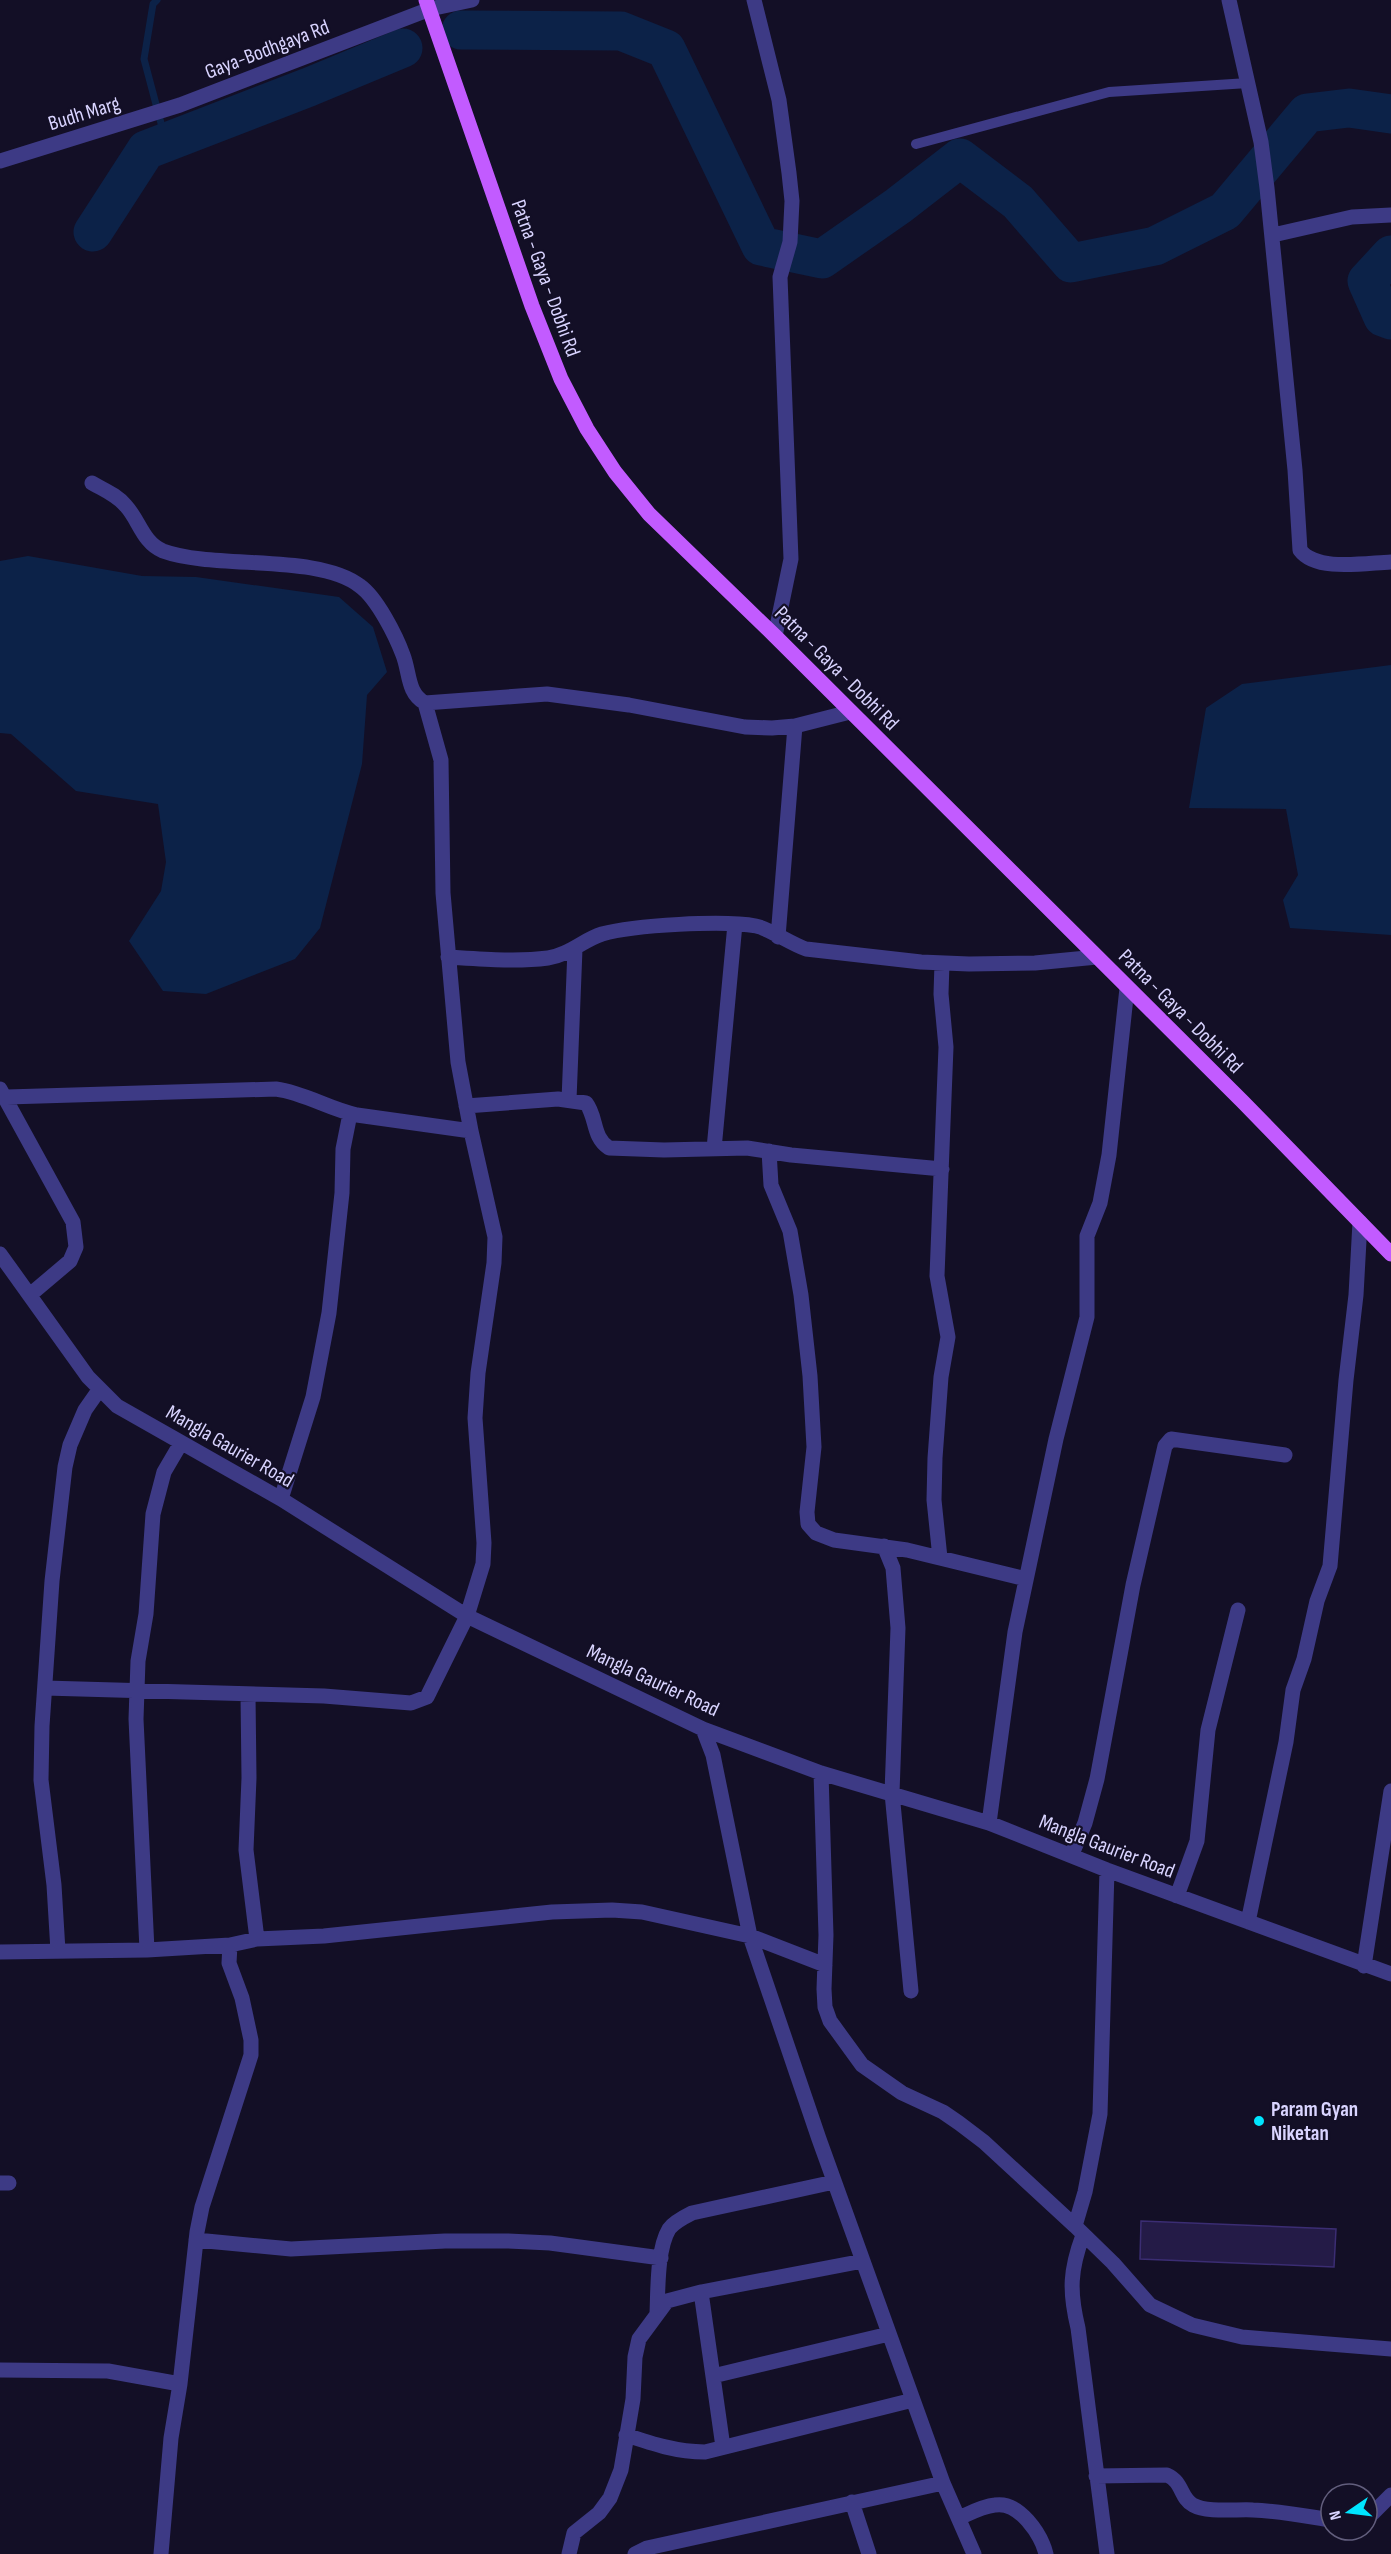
<svg xmlns="http://www.w3.org/2000/svg" width="1391" height="2554" viewBox="0 0 1391 2554" font-family="'Sofia Sans Condensed',sans-serif">
<style>
.water{fill:#0c2248}
.lines{fill:none;stroke-linecap:round;stroke-linejoin:round}
.stream{stroke:#0c2248;stroke-width:7}
.river{stroke:#0c2248;stroke-width:39}
.building{fill:#241b47;stroke:#3b2d73;stroke-width:1.5}
.service{stroke:#3d3a85;stroke-width:10}
.minor{stroke:#3d3a85;stroke-width:15}
.tertiary{stroke:#3d3a85;stroke-width:15}
.primary{stroke:#c25bff;stroke-width:15}
.poi-dot{fill:#00e5ff;stroke:#130f26;stroke-width:2}
.labels{text-anchor:middle;stroke-width:4.5;stroke-linejoin:round;paint-order:stroke}
.street-label{font-size:21px;fill:#d9d4ff;stroke:#130f26}
.poi-label{font-size:21px;font-weight:bold;fill:#d9d4ff;stroke:#130f26;text-anchor:start}
</style>
<rect width="100%" height="100%" fill="#130f26"/>
<path class="water" d="M28,556l114,20 54,1 143,20 34,30 14,45 -20,23 -5,69 -42,164 -25,31 -89,35 -43,-3 -34,-50 32,-50 5,-29 -8,-58 -82,-13 -65,-57 -11,-1v-172z
M1391,665v270l-101,-7 -7,-28 15,-25 -12,-66 -97,-1 17,-100 36,-24z"/>
<g class="lines">
<path class="stream" d="M157,0l-4,4 -9,55 22,83"/>
<path class="river" d="M461,30l160,1 45,18 95,197 61,13 76,-53 62,-48 58,44 53,61 84,-17 70,-35 82,-98 42,-5 42,6
M93,232l53,-82 163,-63 94,-39
M1391,255l-24,26 16,36 8,3"/>
</g>
<path class="building" d="M1141,2221l195,8 -2,38 -194,-8z"/>
<g class="lines">
<path class="service" d="M916,144l193,-52 139,-9"/>
<path class="minor" d="M754,0l25,100 10,73 3,28 -2,41 -10,35 11,282 -16,77
M1229,0l32,142 6,46 28,282 5,80c16,22 65,13 91,12
M1273,235l79,-18 39,-2
M92,483c12,7 25,12 34,23 13,14 17,37 37,45 52,19 155,2 197,35 17,12 36,50 43,69 7,18 4,38 22,48l122,-9 82,11 116,22 27,1 23,-2 55,-14
M778,937l17,-211
M448,957c33,2 68,5 100,1 21,-3 35,-18 54,-24 32,-9 122,-14 154,-8 12,2 35,18 50,23l115,13 48,2 66,-1 62,-6
M0,1089l73,133 3,25 -6,14 -39,33
M7,1097l269,-8c29,4 53,20 81,26l114,16
M569,1100l6,-151
M466,1106l92,-7 28,4c11,14 6,34 23,45l55,2 83,-2 44,7 151,14
M714,1149l21,-225
M769,1151l2,34 19,46 11,64 9,81 4,71 -7,65 1,12 8,9 18,7 73,10 119,29
M0,1254l88,123 29,29 164,93 186,117 236,113 118,44 168,50 118,47 284,104
M181,1443l-17,29 -11,42 -7,100 -8,47 -2,58 11,231 83,-5 27,-6 67,-3 228,-24 60,-2 30,2 108,24 75,29
M281,1499l32,-102 16,-84 13,-120 1,-44 7,-35
M884,1546l9,22 5,60 -6,165 19,198
M940,1558l-6,-58 1,-42 6,-81 7,-40 -11,-61 9,-229 -5,-53 1,-31
M45,1688l279,8 87,7 16,-6 40,-81 16,-52 1,-21 -9,-125 3,-45 16,-110 1,-26 -24,-106 -13,-69 -15,-169 -2,-133 -16,-57
M248,1695l1,83 -3,72 11,89
M703,1729l10,26 37,181 69,203 124,344 31,71
M821,1773l5,162 -2,54 1,18 5,14 32,44 40,28 41,19 16,11 25,19 91,84 10,-34 15,-78 7,-244
M989,1823l26,-191 41,-193 31,-122v-81l13,-33 9,-48 18,-167
M1072,1854l13,-31 12,-44 36,-194 32,-139 6,-7 114,16
M1177,1896l20,-55 11,-111 30,-120
M1248,1922l38,-180 7,-52 11,-31 13,-58 13,-35 16,-186 10,-85 4,-73
M58,1951l-4,-66 -13,-105 1,-54 10,-145 13,-114 5,-22 15,-35 14,-20
M0,1952l147,-2
M1364,1966l27,-175
M0,2183h9
M1075,2226l38,37 37,42 42,20 50,12 149,12
M1083,2235c-13,35 -14,56 -5,93l29,226
M196,2240l95,9 154,-8h63l42,2 111,15
M701,2292l22,155
M657,2313c1,-23 0,-64 12,-84 5,-7 15,-12 23,-16l142,-31
M0,2370l108,1 72,13
M713,2376l176,-42
M626,2435c27,9 51,17 79,17l208,-52
M1096,2476l71,-1c16,7 13,23 26,30 14,8 44,4 60,5 26,1 52,6 78,10
M852,2502l17,52
M1367,2516l6,-3 18,-18
M959,2518c11,-5 24,-12 36,-13 24,-4 46,29 51,49
M161,2554l10,-116 9,-54 17,-152 5,-25 49,-152v-15l-9,-42 -13,-35 1,-18
M569,2554l5,-21 25,-20 11,-15 11,-28 12,-71 2,-42 4,-18 28,-38 34,-9 162,-31
M635,2554l12,-6 296,-65"/>
<path class="tertiary" d="M0,161l180,-56 250,-96 42,-9"/>
<path class="primary" d="M426,0l106,306 29,73 26,50 28,43 34,42 126,122 468,466 148,152"/>
</g>
<circle class="poi-dot" cx="1259" cy="2121" r="6"/>
<g class="labels">
<g class="street-label">
<text transform="translate(267 49) rotate(-21)" y="7">Gaya-Bodhgaya Rd</text>
<text transform="translate(84 113) rotate(-17)" y="7">Budh Marg</text>
<text transform="translate(546 278) rotate(70)" y="7">Patna - Gaya - Dobhi Rd</text>
<text transform="translate(837 668) rotate(45)" y="7">Patna - Gaya - Dobhi Rd</text>
<text transform="translate(1181 1011) rotate(45)" y="7">Patna - Gaya - Dobhi Rd</text>
<text transform="translate(230 1446) rotate(30)" y="7">Mangla Gaurier Road</text>
<text transform="translate(653 1680) rotate(25)" y="7">Mangla Gaurier Road</text>
<text transform="translate(1107 1846) rotate(21)" y="7">Mangla Gaurier Road</text>
</g>
<g class="poi-label">
<text x="1271" y="2116">Param Gyan<tspan x="1271" dy="24">Niketan</tspan></text>
</g>
</g>
<g transform="translate(1349 2512) rotate(256)"><circle r="28" fill="#130f26" stroke="#625e7d" stroke-width="1.5"/>
<path d="M0-4.5L10 22L0 15L-10 22Z" fill="#00e5ff"/>
<text y="-9" font-size="16" font-weight="bold" text-anchor="middle" fill="#d9d4ff">N</text>
</g>
</svg>
